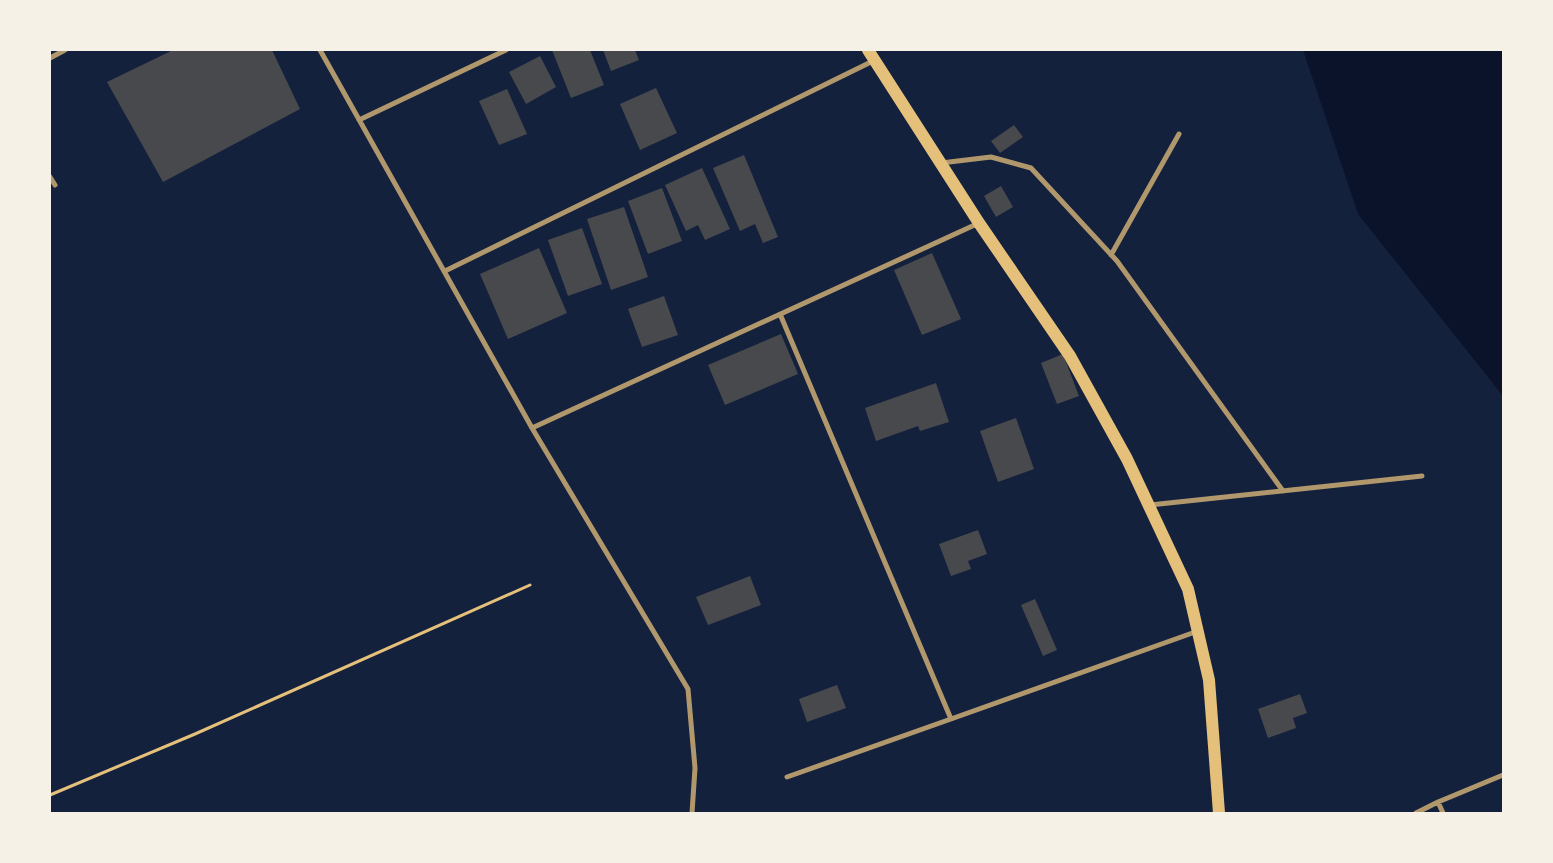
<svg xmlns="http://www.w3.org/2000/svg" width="1553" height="863" viewBox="0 0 1553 863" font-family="Jost,sans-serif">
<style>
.water{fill:#0b132b}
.building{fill:#48494c}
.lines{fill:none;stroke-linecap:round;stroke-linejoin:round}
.path{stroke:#e5c07b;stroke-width:3}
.minor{stroke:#b1986c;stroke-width:5}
.primary{stroke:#e5c07b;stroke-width:12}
</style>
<rect width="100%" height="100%" fill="#14213d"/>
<path class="water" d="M1303,50h200v346l-145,-182z"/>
<path class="building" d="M173,50h99l28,59 -137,73 -56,-100z
M552,50h38l14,35 -33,13z
M603,50h32l4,10 -28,11z
M540,56l16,31 -30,17 -17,-32z
M656,88l21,45 -37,17 -20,-46z
M507,89l20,45 -28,11 -20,-44z
M1014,125l9,12 -23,16 -9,-12z
M744,155l34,82 -15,6 -8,-19 -15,7 -27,-63z
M702,168l28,61 -25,11 -7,-15 -12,6 -21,-46z
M1001,186l12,21 -17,10 -12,-21z
M662,188l20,53 -34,13 -20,-53z
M624,207l24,70 -37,13 -24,-71z
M582,228l20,56 -34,12 -20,-56z
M539,248l28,65 -59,26 -28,-65z
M932,253l29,66 -39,16 -28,-65z
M664,296l14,39 -36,12 -14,-38z
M781,334l17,40 -73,31 -17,-40z
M1063,354l16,42 -22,8 -16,-41z
M936,383l13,39 -29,9 -2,-5 -42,15 -11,-33z
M1016,418l18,51 -36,13 -18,-51z
M978,530l9,24 -19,7 3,8 -20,7 -12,-32z
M750,576l11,29 -53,20 -12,-28z
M1035,599l22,51 -14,6 -22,-51z
M837,685l9,23 -39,14 -8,-23z
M1300,694l7,19 -14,5 3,10 -28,10 -10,-29z"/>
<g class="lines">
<path class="path" d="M50,795l145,-61 335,-149"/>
<path class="minor" d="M320,50l212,378 156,261 7,79 -3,45
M50,58l15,-8
M359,120l147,-70
M941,163l50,-6 40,11 86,93 166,230
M50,177l5,8
M1111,255l68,-121
M445,271l428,-210
M780,314l171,405 247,-88
M532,428l447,-205
M1150,505l272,-29
M787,777l164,-58
M1438,802l5,11
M1416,813l22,-11 65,-27"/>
<path class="primary" d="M868,50l111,173 91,133 57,103 61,130 21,91 10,133"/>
</g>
<rect width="1553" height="863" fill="none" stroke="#f6f1e7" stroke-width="102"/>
</svg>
